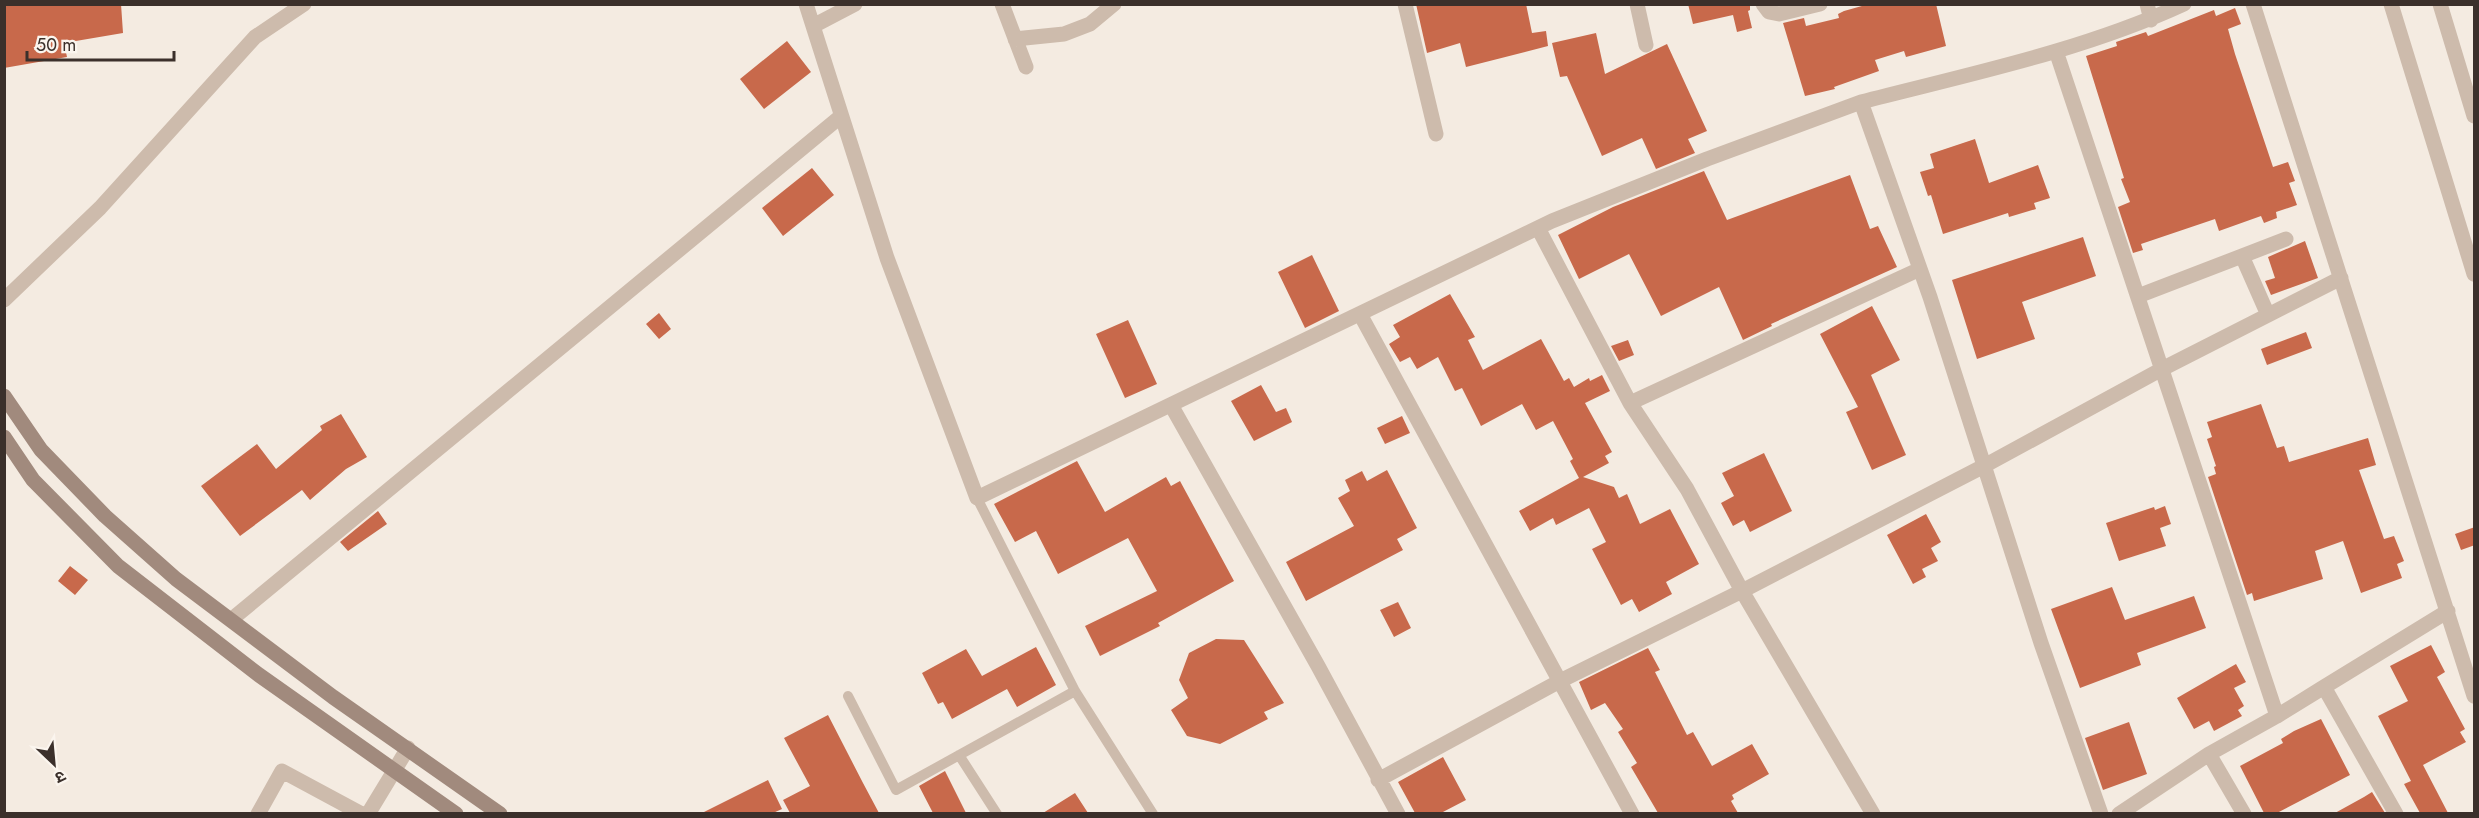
<svg xmlns="http://www.w3.org/2000/svg" width="2479" height="818" viewBox="0 0 2479 818" font-family="Jost,'Noto Sans Devanagari',sans-serif">
<style>
.building{fill:#c8694b}
.lines{fill:none;stroke-linecap:round;stroke-linejoin:round}
.lane{stroke:#cdbbac;stroke-width:10}
.street{stroke:#cdbbac;stroke-width:15}
.secondary{stroke:#a18a7d;stroke-width:15}
</style>
<rect width="100%" height="100%" fill="#f4ebe1"/>
<path class="building" d="M4,4h117l2,29 -59,10 3,14 -63,11z
M1416,4h110l6,29 14,-2 2,15 -82,21 -6,-24 -33,10z
M1688,4h62v6l-2,1 4,17 -15,4 -4,-17 -40,9z
M1869,4h67l10,42 -40,11 -2,-6 -29,9 4,11 -45,16 1,2 -30,7 -22,-73 21,-5 2,8 33,-8 -1,-4 6,-3z
M2235,8l6,16 -13,5 7,25 38,113 15,-5 7,19 -6,2 8,22 -21,7 1,6 -13,5 -3,-7 -42,15 -4,-12 -74,25 2,6 -10,3 -15,-46 12,-5 -9,-23 3,-1 -38,-122 31,-10 -1,-4 30,-10 2,4 66,-26 2,6z
M1596,33l9,41 62,-30 40,87 -19,8 7,14 -39,16 -14,-31 -40,18 -35,-80 -7,1 -8,-34z
M787,41l24,31 -47,37 -24,-30z
M1975,139l14,44 49,-18 12,33 -16,5 2,6 -27,8 -1,-4 -65,21 -12,-39 -3,1 -8,-24 14,-4 -4,-14z
M812,168l22,27 -51,41 -21,-28z
M1704,171l23,49 123,-45 20,54 8,-3 19,41 -126,57 1,2 -29,14 -24,-53 -58,29 -32,-62 -50,25 -21,-44 55,-28z
M2083,237l13,39 -74,26 13,37 -58,20 -25,-79z
M2305,241l13,37 -47,17 -6,-14 10,-3 -7,-21z
M1312,255l27,56 -34,17 -27,-56z
M1450,294l25,43 -7,3 15,30 58,-31 23,42 5,-3 5,9 15,-9 1,3 12,-6 8,16 -25,12 27,49 -7,4 4,7 -26,14 31,10 5,11 8,-4 13,30 30,-15 29,55 -33,18 6,12 -33,18 -7,-13 -11,6 -29,-56 14,-7 -17,-34 -33,17 -3,-7 -23,13 -11,-20 60,-33 -9,-17 3,-2 -20,-38 -17,9 -14,-26 -41,22 -19,-38 -7,3 -17,-34 -21,12 -7,-12 -10,5 -11,-18 11,-7 -7,-12z
M1872,306l28,54 -29,15 35,80 -34,15 -26,-58 12,-5 -38,-73z
M659,313l12,16 -12,10 -13,-15z
M1128,320l29,64 -32,14 -29,-64z
M2306,332l6,16 -45,17 -6,-16z
M1628,340l6,15 -15,6 -8,-15z
M1261,385l15,27 10,-4 6,14 -38,19 -23,-40z
M2261,404l16,44 7,-2 5,16 79,-24 8,27 -17,5 25,69 10,-3 10,25 -7,3 5,14 -41,15 -18,-52 -28,10 8,28 -69,22 -2,-8 -5,2 -39,-118 8,-3 -2,-7 2,-1 -9,-27 5,-2 -5,-15z
M341,414l26,43 -21,12 -36,31 -8,-10 -62,46 -39,-50 56,-42 19,25 46,-39 -2,-4z
M1402,416l8,17 -25,11 -8,-16z
M1764,453l28,58 -42,21 -6,-12 -11,6 -12,-23 13,-7 -12,-23z
M1077,461l28,51 61,-35 5,9 9,-5 54,100 -76,42 2,3 -60,30 -15,-30 72,-35 -29,-53 -70,36 -22,-43 -21,11 -21,-38z
M1387,470l30,58 -20,11 6,11 -97,51 -20,-39 68,-36 -16,-28 12,-7 -5,-11 17,-9 5,10z
M2165,506l6,18 -11,4 6,18 -47,15 -13,-38 48,-16 1,3z
M378,511l9,13 -39,27 -8,-9z
M1926,514l15,28 -10,6 7,13 -16,8 4,8 -13,7 -26,-49z
M2475,527v18l-14,5 -6,-16z
M70,566l18,14 -13,15 -17,-14z
M2112,587l13,33 69,-24 12,32 -69,25 4,12 -61,23 -29,-79z
M1398,602l13,26 -17,9 -14,-27z
M1216,639l28,1 40,63 -20,9 4,7 -48,25 -33,-8 -16,-26 17,-12 -9,-18 10,-27z
M2431,645l14,27 -8,5 28,52 -5,3 6,10 -43,23 25,48h-28l-16,-29 7,-3 -33,-65 30,-15 -18,-35z
M1036,647l20,38 -39,22 -10,-18 -55,30 -9,-17 -5,2 -16,-31 44,-24 16,27z
M1648,648l12,22 -5,2 32,63 6,-3 19,34 40,-22 17,30 -37,21 2,4 -3,2 7,12h-80l-27,-46 6,-4 -19,-31 5,-3 -18,-26 -14,7 -12,-28z
M2236,664l10,18 -12,6 10,18 -6,4 4,6 -28,15 -5,-10 -15,8 -17,-31z
M828,715l35,68 16,30h-89l-7,-13 27,-14 -26,-48z
M2321,719l29,56 -73,38h-13l-24,-47 43,-23 -2,-4 13,-8z
M2129,722l18,52 -44,16 -18,-52z
M1443,757l23,43 -25,13h-26l-17,-31z
M945,771l21,42h-33l-14,-27z
M768,780l14,29 -9,4h-71z
M2372,792l13,21h-50l29,-16z
M1075,793l13,20h-45z"/>
<g class="lines">
<path class="lane" d="M977,498l98,193 78,123
M848,696l48,94 179,-99
M959,755l38,59"/>
<path class="street" d="M806,4l81,254 90,240 575,-277 155,-62 154,-57
M1002,4l24,63
M1405,4l31,130
M1637,4l9,41
M1763,4l6,8 10,2 41,-10
M2147,4l4,16
M2253,4l221,692
M2391,4l83,270
M2440,4l34,112
M813,26l42,-22
M1015,39l49,-5 26,-10 24,-20
M2056,51l221,665 47,-29
M1538,228l92,175 57,86 55,102 131,223
M2242,256l44,-17
M2138,296l104,-40 26,59
M4,300l96,-92 155,-171 49,-33
M1360,314l272,500
M1630,403l290,-134
M1171,405l147,261 80,148
M232,619l608,-502
M1378,780l182,-99 182,-90 242,-125 178,-97 179,-91
M258,814l24,-43 80,43
M368,814l40,-66
M2101,814l-60,-171 -111,-346 -69,-195c108,-28 221,-51 323,-98
M2119,814l90,-60
M2244,814l-35,-60 68,-38
M2396,814l-72,-127 124,-76"/>
<path class="secondary" d="M4,396l37,54 64,66 71,63 157,118 167,117
M4,437l29,43 85,86 141,109 197,139"/>
</g>
<rect width="2479" height="818" fill="none" stroke="#3b302b" stroke-width="12"/>
<g transform="translate(54 764) rotate(154)" stroke="#fbf5ee" stroke-width="4.5" paint-order="stroke">
<path d="M0-4.5L10 22L0 15L-10 22Z" fill="#3b302b"/>
<text y="-9" font-size="16" font-weight="bold" text-anchor="middle" fill="#3b302b">उ</text>
</g>
<path d="M27 51v9h147v-9" fill="none" stroke="#3b302b" stroke-width="3"/>
<text x="36" y="51" font-size="18" fill="#3b302b" stroke="#fbf5ee" stroke-width="4.5" paint-order="stroke">50 m</text>
</svg>
